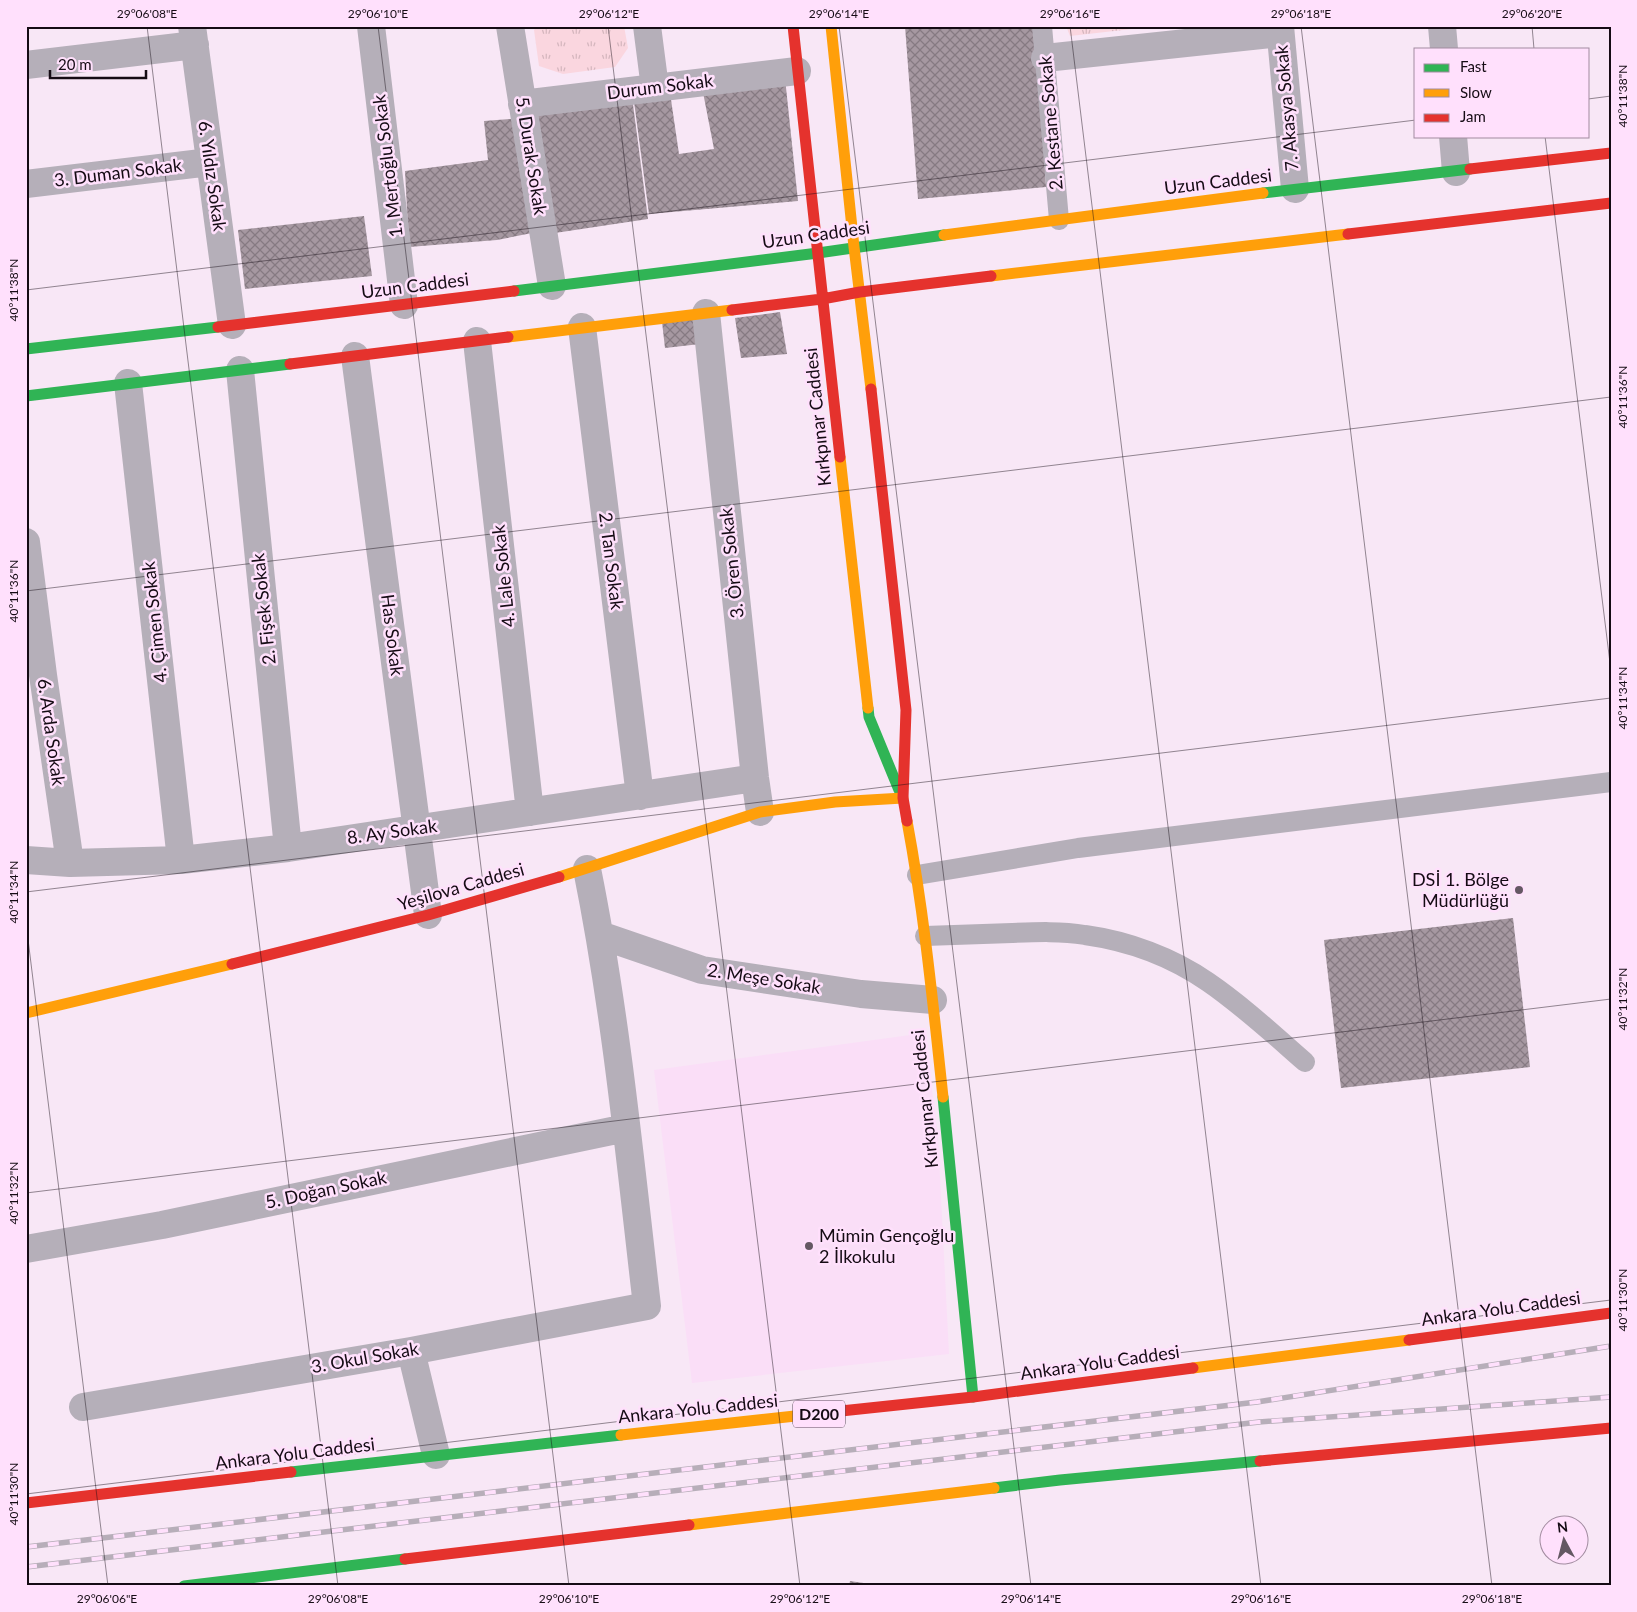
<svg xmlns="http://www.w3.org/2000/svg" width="1637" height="1612" viewBox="0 0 1637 1612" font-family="Lato,sans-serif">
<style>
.built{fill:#fadef7}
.grass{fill:url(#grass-tufts)}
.building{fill:url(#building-cross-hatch)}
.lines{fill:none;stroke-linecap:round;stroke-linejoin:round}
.lane{stroke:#b5afb9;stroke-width:20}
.street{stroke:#b5afb9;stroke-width:28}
.fast{stroke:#30b455;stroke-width:11}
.slow{stroke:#ff9f0a;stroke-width:11}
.jam{stroke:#e5322d;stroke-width:11}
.rail-casing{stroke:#b7aeb9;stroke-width:5.5}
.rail{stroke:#ffe0fc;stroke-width:4;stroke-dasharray:11;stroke-linecap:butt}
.ticks{fill:none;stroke:#150b14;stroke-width:1;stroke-opacity:0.45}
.poi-dot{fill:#645863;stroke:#ffe0fc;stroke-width:2}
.labels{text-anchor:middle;stroke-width:5;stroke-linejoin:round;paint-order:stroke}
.shield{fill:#ffe0fc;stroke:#5b4b5a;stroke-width:1}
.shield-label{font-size:16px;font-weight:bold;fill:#150b14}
.street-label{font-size:18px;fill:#150b14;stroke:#ffe0fc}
.poi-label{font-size:18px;fill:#150b14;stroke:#ffe0fc;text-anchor:end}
.neatline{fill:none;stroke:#150b14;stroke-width:2}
.ticks-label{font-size:12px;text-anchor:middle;fill:#150b14}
</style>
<defs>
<pattern id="grass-tufts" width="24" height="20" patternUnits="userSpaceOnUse" patternTransform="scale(1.25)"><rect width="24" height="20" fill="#fad6df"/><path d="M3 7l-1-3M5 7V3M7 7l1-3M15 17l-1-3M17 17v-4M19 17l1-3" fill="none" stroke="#d5b6be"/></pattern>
<pattern id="building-cross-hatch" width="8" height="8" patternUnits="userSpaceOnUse" patternTransform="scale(1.25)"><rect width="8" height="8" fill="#a698a1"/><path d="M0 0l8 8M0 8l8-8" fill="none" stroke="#867a82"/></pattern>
</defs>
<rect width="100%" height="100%" fill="#f8e7f6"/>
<path class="built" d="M925,1033l13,105 11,216 -257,29 -38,-313z"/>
<path class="grass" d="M538,26h86l4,22 -13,19 -52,7 -24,-8 -5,-36z
M1066,26h65l1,3 -62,7z"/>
<path class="building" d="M905,26h132l9,161 -128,12z
M785,78l13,123 -149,13 -16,-120 36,-8 10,68 35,-5 -13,-67z
M632,97l16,122 -93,14 -20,-125z
M524,118l8,115 -35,7 -88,7 -4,-76 83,-11 -4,-39z
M364,216l8,60 -127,13 -7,-59z
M780,312l7,42 -46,4 -6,-40z
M706,313l3,30 -44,5 -3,-26z
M1513,918l17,149 -189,21 -17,-148z
M850,1581l27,4v1h-28z"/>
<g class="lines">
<path class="lane" d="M1042,26l17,194
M917,875l161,-27 533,-66
M925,936c29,-1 58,-2 87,-3 25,-1 49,-2 73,2 43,6 87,22 123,47 35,24 66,53 97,80"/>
<path class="street" d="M192,26l40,299
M371,26l33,279
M510,26l42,260
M647,26l8,62
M1280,26l15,163
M1442,26l2,23
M1045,58l235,-25
M26,65l169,-20
M522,104l275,-33
M1453,136l3,36
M26,184l184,-22
M706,313l49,465 5,34
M582,327l58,469
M477,341l53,471
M355,356l73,559
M240,370l48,478
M128,383l53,477
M26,542l17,133 27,188
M26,860l44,3 111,-3 107,-12 467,-70
M600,935l102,35 159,24 72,6
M26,1249l136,-24 464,-97
M411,1351l25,104
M83,1407l328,-56 236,-45c-17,-146 -31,-293 -60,-437"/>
<path class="fast" d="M1263,193l207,-24
M514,291l304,-38 126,-18
M26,349l192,-22
M26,396l264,-32
M868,708l1,9 30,73
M943,1097l30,300
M291,1472l330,-37
M994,1488l66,-8 200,-19
M184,1586l221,-27"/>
<path class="slow" d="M831,26l23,221 17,142
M944,235l319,-42
M991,276l357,-42
M508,337l224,-27
M840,457l28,251
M907,821c17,91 26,183 36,276
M559,877l201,-65 75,-10 68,-4
M26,1013l206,-49
M1193,1368l216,-28
M621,1435l220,-24
M689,1525l305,-37"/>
<path class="jam" d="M793,26l47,431
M1470,169l141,-16
M1348,234l263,-31
M732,310l90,-11 38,-7 131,-16
M218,327l296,-36
M290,364l218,-27
M871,389l35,321 -3,88 4,23
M232,964l196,-49 131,-38
M1409,1340l202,-27
M841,1411l132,-14 220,-29
M1260,1461l351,-33
M26,1503l265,-31
M405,1559l284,-34"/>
<g class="rail-casing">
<path id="rail" d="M26,1547l1231,-145 354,-56
M26,1567l1233,-145 352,-25"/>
</g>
<use href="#rail" class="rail"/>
</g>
<path class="ticks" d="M147,26l191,1560M378,26l191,1560M608,26l192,1560M839,26l192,1560M1070,26l191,1560M1301,26l191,1560M1532,26l2,23M1588,99l23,-3M1545,136l66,535M26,290l1390,-170M26,591l1585,-194M26,892l1585,-194M26,923l82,663M26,1193l1585,-194M26,1494l1585,-194"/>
<g class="poi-dot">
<circle cx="1519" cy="890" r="5"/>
<circle cx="809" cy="1246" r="5"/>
</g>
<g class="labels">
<rect class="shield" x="793" y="1400.5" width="52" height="27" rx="4"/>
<g class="shield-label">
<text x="819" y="1420">D200</text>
</g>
<g class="street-label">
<text transform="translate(660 87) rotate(-7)" y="6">Durum Sokak</text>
<text transform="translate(1287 108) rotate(-95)" y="6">7. Akasya Sokak</text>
<text transform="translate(1051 123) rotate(-95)" y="6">2. Kestane Sokak</text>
<text transform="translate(531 156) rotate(81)" y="6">5. Durak Sokak</text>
<text transform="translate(388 166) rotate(-97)" y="6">1. Mertoğlu Sokak</text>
<text transform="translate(118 173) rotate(-7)" y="6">3. Duman Sokak</text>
<text transform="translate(212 176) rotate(82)" y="6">6. Yıldız Sokak</text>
<text transform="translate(1218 182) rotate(-7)" y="6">Uzun Caddesi</text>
<text transform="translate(816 235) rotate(-8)" y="6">Uzun Caddesi</text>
<text transform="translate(415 286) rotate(-7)" y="6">Uzun Caddesi</text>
<text transform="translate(818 417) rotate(-96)" y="6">Kırkpınar Caddesi</text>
<text transform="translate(611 561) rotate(83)" y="6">2. Tan Sokak</text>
<text transform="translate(732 563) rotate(-96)" y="6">3. Ören Sokak</text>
<text transform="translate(504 576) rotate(-96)" y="6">4. Lale Sokak</text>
<text transform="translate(264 609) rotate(-96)" y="6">2. Fişek Sokak</text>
<text transform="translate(155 622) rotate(-96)" y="6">4. Çimen Sokak</text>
<text transform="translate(392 635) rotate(83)" y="6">Has Sokak</text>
<text transform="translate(51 732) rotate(82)" y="6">6. Arda Sokak</text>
<text transform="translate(392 832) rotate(-8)" y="6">8. Ay Sokak</text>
<text transform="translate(461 887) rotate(-16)" y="6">Yeşilova Caddesi</text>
<text transform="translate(764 979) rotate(9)" y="6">2. Meşe Sokak</text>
<text transform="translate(925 1099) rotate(-96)" y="6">Kırkpınar Caddesi</text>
<text transform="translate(326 1190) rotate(-12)" y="6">5. Doğan Sokak</text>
<text transform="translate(1501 1309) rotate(-8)" y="6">Ankara Yolu Caddesi</text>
<text transform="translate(365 1358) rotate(-10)" y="6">3. Okul Sokak</text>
<text transform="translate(1100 1363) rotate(-8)" y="6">Ankara Yolu Caddesi</text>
<text transform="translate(698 1409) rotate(-6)" y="6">Ankara Yolu Caddesi</text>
<text transform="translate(295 1454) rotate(-7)" y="6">Ankara Yolu Caddesi</text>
</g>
<g class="poi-label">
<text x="1509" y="886">DSİ 1. Bölge<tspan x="1509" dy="21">Müdürlüğü</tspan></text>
<text x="819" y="1242" text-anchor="start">Mümin Gençoğlu<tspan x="819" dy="21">2 İlkokulu</tspan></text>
</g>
</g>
<rect width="1637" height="1612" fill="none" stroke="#ffe0fc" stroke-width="55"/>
<rect x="1414" y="48" width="175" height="90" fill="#ffe0fc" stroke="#a18b9f"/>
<rect x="1424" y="64" width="25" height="8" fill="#30b455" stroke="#a18b9f"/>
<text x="1460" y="72" font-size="15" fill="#150b14">Fast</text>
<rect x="1424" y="89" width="25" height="8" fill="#ff9f0a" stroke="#a18b9f"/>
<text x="1460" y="98" font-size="15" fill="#150b14">Slow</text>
<rect x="1424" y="114" width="25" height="8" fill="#e5322d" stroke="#a18b9f"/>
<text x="1460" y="122" font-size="15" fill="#150b14">Jam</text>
<g transform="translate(1564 1540) rotate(353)"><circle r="24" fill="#ffe0fc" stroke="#a18b9f"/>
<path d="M0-4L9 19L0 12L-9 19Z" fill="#645863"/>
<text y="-8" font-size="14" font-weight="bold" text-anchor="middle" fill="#150b14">N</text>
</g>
<path d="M50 70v8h96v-8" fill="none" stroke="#150b14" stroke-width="2.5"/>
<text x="58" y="70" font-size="15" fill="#150b14" stroke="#ffe0fc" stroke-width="4" paint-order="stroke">20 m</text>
<rect x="28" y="28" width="1582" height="1556" class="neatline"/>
<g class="ticks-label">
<text x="147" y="18">29°06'08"E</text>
<text x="378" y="18">29°06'10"E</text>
<text x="609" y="18">29°06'12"E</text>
<text x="839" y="18">29°06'14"E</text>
<text x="1070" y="18">29°06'16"E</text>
<text x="1301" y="18">29°06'18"E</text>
<text x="1532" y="18">29°06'20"E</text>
<text transform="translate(1623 96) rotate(-90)" y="4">40°11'38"N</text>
<text transform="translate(14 290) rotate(-90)" y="4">40°11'38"N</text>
<text transform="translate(1623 397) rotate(-90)" y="4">40°11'36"N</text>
<text transform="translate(14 591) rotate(-90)" y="4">40°11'36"N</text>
<text transform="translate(1623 698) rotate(-90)" y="4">40°11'34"N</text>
<text transform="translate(14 892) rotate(-90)" y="4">40°11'34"N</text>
<text transform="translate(1623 999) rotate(-90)" y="4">40°11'32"N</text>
<text transform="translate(14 1193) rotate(-90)" y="4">40°11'32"N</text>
<text transform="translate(1623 1300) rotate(-90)" y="4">40°11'30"N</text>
<text transform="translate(14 1494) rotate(-90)" y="4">40°11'30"N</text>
<text x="107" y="1603">29°06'06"E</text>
<text x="338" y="1603">29°06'08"E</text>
<text x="569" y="1603">29°06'10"E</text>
<text x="800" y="1603">29°06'12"E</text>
<text x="1031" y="1603">29°06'14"E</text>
<text x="1261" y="1603">29°06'16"E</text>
<text x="1492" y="1603">29°06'18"E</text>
</g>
</svg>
